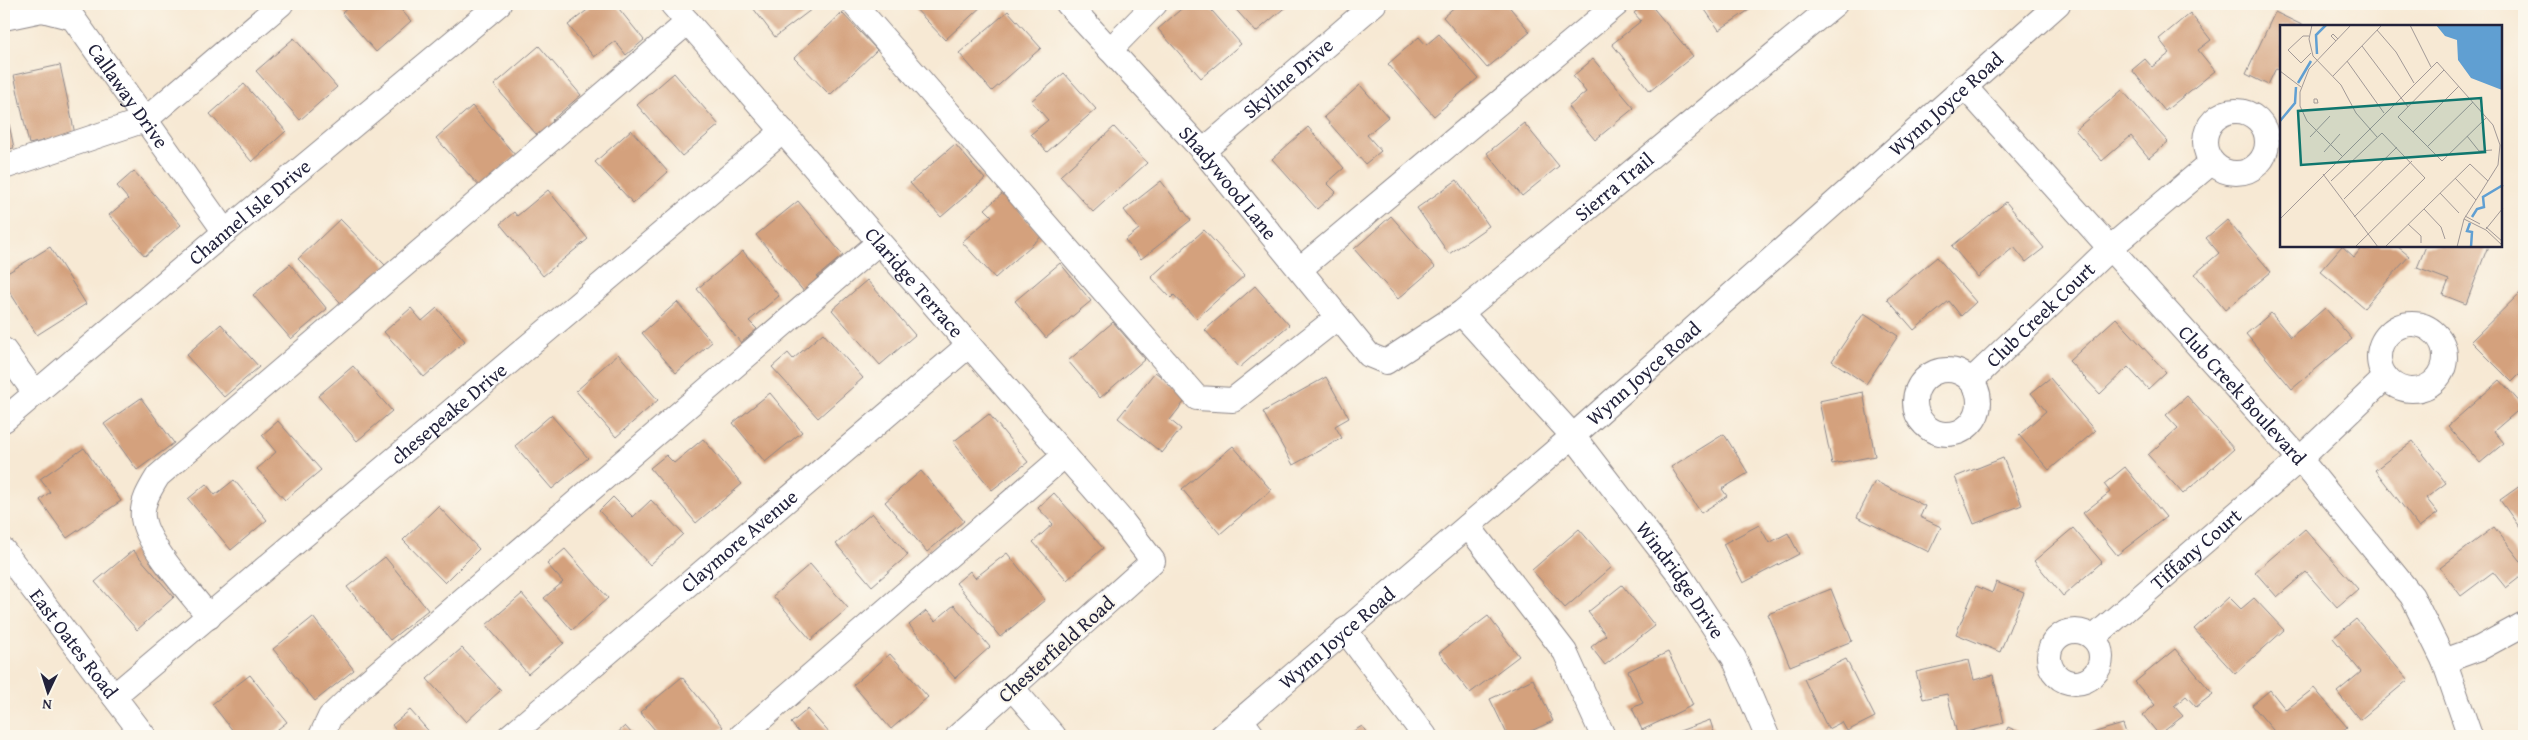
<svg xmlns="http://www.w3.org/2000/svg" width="2528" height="740" viewBox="0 0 2528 740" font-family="'Gentium Book Plus',serif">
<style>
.building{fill:#d4a17d}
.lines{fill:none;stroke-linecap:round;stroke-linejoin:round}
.minor-casing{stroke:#8c8688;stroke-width:26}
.minor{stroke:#fff;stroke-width:24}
.labels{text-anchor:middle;stroke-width:4.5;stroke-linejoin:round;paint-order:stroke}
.street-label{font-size:20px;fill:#22223b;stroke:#fbf7ec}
.inset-river{fill:none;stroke:#609fd2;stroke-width:2.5}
.inset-road{fill:none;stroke:#a29997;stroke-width:1}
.view{fill:#0f766e;fill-opacity:0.15;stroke:#0f766e;stroke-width:2.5}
.inset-edge{fill:none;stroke:#22223b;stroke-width:2.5}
</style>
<rect width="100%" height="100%" fill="#fbf7ec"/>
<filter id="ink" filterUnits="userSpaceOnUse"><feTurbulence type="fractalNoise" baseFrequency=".02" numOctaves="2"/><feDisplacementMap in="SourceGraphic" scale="10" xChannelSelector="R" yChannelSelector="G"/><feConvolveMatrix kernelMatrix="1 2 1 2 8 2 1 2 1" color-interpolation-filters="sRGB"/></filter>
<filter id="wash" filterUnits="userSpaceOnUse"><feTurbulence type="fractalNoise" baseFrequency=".0096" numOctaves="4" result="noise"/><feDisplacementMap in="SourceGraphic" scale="20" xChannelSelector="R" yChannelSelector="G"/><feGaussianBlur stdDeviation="1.12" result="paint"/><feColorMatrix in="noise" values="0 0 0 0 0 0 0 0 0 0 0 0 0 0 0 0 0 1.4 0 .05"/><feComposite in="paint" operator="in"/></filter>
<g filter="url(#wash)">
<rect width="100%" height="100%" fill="#f7e9d4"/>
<g id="blocks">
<path class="building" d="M352,4h44l15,17 -35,31 -34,-39z
M595,4h20l29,36 -18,15 -11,-14 -21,16 -26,-32z
M750,4h65l1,2 -41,31z
M911,4h73l-39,36z
M1187,4h19l35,40 -40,34 -43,-49z
M1231,4h58l-33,28z
M1458,4h49l23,28 -43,36 -44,-51z
M1645,4h5l43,52 -43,35 -38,-47 29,-23 -7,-8z
M1701,4h57l-39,26z
M1008,11l33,37 -49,43 -33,-38z
M2275,12l29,14h-22v45l-6,-3 -8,17 -22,-11z
M842,13l35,37 -47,45 -36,-37z
M2190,13l21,27 -13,10 17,21 -50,40 -33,-41 13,-11 7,8 18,-14 -11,-14z
M1439,34l39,44 -44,38 -46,-52 31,-27 7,8z
M294,38l43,49 -37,33 -44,-49z
M539,46l42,49 -29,25 6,7 -16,14 -48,-56z
M1593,59l41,49 -39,32 -27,-33 18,-15 -13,-16z
M60,65l15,69 -46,10 -15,-69z
M674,73l45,52 -37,31 -45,-51z
M1064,73l32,36 -49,43 -16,-18 17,-14 -17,-19z
M244,84l42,47 -34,31 -42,-48z
M1360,85l28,32 -21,18 14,16 -16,13 -41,-47z
M2122,90l46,52 -19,16 -18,-22 -29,25 -27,-31z
M5,105l9,43 -10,2v-44z
M472,106l44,50 -36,31 -44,-49z
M1524,123l35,43 -37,30 -35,-43z
M1114,127l33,36 -54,49 -33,-36z
M1308,127l36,41 -17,15 9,9 -19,17 -45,-50z
M631,130l37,42 -35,31 -38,-41z
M955,144l30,35 -44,38 -31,-34z
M134,171l47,54 -36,31 -36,-41 19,-16 -11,-13z
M1457,180l32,46 -40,28 -32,-46z
M1161,181l30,39 -50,39 -16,-19 14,-11 -15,-19z
M548,190l40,49 -45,37 -43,-52 14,-12 3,4z
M1003,193l39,43 -47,42 -33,-36 30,-26 -7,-7z
M798,201l45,54 -26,22 4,4 -15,13 -50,-59z
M2006,202l38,46 -18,14 -12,-15 -36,30 -26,-31z
M1391,216l44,51 -37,32 -44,-50z
M340,219l46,47 -42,40 -46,-47z
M2227,220l44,52 -46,38 -30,-36 24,-21 -13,-15z
M1204,230l41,45 -49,44 -22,-24 -3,3 -20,-21z
M2342,246l12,11 9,-11h34l12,10 -45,52 -44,-37z
M2426,246h62l-22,58 -23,-9 6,-15 -32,-12z
M50,247l36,57 -49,31 -33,-52v-8z
M743,251l36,45 -30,25 8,8 -16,14 -44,-54z
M1937,257l39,45 -15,14 -12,-15 -35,29 -27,-31z
M1060,263l31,38 -45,37 -31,-37z
M290,264l37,45 -36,30 -38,-44z
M867,280l48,55 -35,30 -48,-55z
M1255,286l34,39 -50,43 -34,-38z
M2524,289v36l-3,3 3,4v38l-12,12 -41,-41z
M677,302l35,40 -36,31 -34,-40z
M411,308l11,13 15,-13 28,33 -41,36 -40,-45z
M2325,308l27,31 -60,50 -46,-55 25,-21 20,24z
M1864,313l34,23 -32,48 -34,-23z
M2116,318l50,54 -18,17 -20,-22 -28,27 -31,-33z
M1113,322l32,37 -45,39 -32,-37z
M221,324l38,43 -35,30 -38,-42z
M823,333l40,45 -45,40 -46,-51 16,-14 5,6z
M618,354l40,46 -42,37 -40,-46z
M353,366l39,45 -35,30 -39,-45z
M1155,372l33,25 -18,23 11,9 -19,24 -44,-35z
M1326,377l23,41 -14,8 7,12 -49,27 -30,-53z
M2050,378l45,53 -46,39 -30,-35 27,-24 -15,-18z
M2500,380l23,26 -29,25 10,12 -24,20 -32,-37z
M1863,392l12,64 -43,8 -13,-63z
M770,393l32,39 -37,30 -32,-39z
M2187,396l47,53 -51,45 -35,-39 30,-27 -12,-13z
M141,398l33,45 -37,27 -33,-46z
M989,414l39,48 -36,28 -39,-48z
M551,415l37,43 -36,31 -37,-43z
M278,421l43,49 -36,30 -28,-31 19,-17 -14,-17z
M1724,434l24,39 -26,16 5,7 -26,17 -30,-46z
M703,439l39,45 -46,39 -46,-55 16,-13 8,8z
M2413,441l33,42 -20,15 12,15 -19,14 -44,-57z
M1233,446l38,44 -51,44 -38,-45z
M84,448l37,53 -54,37 -27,-38 10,-8 -10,-13z
M2003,458l19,47 -48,19 -19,-47z
M2125,467l41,50 -49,38 -34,-42 27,-21 -6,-8z
M921,471l43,50 -37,31 -42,-50z
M234,480l33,40 -36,30 -43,-51 18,-15 9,11z
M1875,481l50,25 -5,11 21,10 -12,25 -72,-35z
M2524,483v41l-4,4 -20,-28z
M1054,493l49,55 -36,32 -34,-38 20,-18 -15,-16z
M613,497l20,20 18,-17 32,34 -33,31 -51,-54z
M438,506l41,43 -34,34 -42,-43z
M872,513l36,42 -36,31 -36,-42z
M1759,525l10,18 19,-10 11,21 -56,29 -20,-39z
M2494,527l30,38v9l-18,14 -13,-16 -32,24 -21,-28z
M2073,528l29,34 -39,34 -29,-35z
M1579,529l33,38 -47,41 -33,-38z
M2305,529l53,60 -21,18 -31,-35 -29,25 -22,-25z
M565,549l43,49 -36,32 -28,-32 19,-16 -16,-18z
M133,550l41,47 -37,33 -42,-48z
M1007,553l38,47 -45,37 -44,-54 14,-12 5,7z
M385,557l43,53 -38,30 -43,-53z
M810,564l38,44 -37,32 -38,-44z
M1996,582l28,11 -24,59 -44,-18 20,-48 16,7z
M1622,585l33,41 -50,39 -14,-18 15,-12 -18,-23z
M1831,589l21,52 -62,25 -22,-52z
M522,594l42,49 -36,31 -42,-49z
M2229,597l12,12 13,-11 30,32 -49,44 -41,-45z
M954,605l36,42 -35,31 -46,-53 17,-14 9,10z
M1488,616l31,40 -49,37 -31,-40z
M313,617l41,53 -39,31 -42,-52z
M2356,619l52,61 -48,40 -23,-28 24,-20 -28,-34z
M462,648l39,42 -35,32 -39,-43z
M2175,649l38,45 -17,13 -10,-11 -12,10 9,10 -24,19 -16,-20 12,-10 -20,-23z
M1668,652l25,53 -51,25 -10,-22 11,-5 -15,-32z
M890,654l38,43 -37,32 -38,-44z
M1846,659l29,58 -28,14 -5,-9 -14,7 -24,-50z
M1969,660l5,20 19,-5 11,48 -47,11 -10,-40 -24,5 -7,-27z
M250,675l37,47 -18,14h-32l-25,-32z
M682,677l41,50 -11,9h-52l-20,-24z
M1533,679l20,42 -33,15h-12l-18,-37z
M2314,688l33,39 -11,9h-58l-26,-31 18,-15 16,20z
M808,709l24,27h-30l-11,-13z
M410,710l23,26h-41l5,-4 -5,-7z
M1710,720l5,16h-49z
M2123,724l4,12h-45z
M625,726l9,10h-20z
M1362,726l7,10h-23z
M2008,727l19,9h-23z"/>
</g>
</g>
<g filter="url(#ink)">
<use href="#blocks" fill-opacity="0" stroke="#8c8688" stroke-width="1"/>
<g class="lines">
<g class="minor-casing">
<g id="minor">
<path id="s1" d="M672,4l451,518 30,39 -195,175"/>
<path d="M854,4l343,394 36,2 105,-83"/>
<path id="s2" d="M1068,4l135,147 166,204 17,7 75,-49 374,-309"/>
<path id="s3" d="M4,18l38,-8 31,8 152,214"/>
<path d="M1110,50l45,-46"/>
<path id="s4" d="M1964,86l336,373 112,137 32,65 26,75"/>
<circle cx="2236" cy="142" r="31"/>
<path id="s5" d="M1203,151l171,-147"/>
<path d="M4,167l141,-47 136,-116"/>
<path d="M1300,269l317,-265"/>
<path id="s6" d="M1461,313l112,123 104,135 57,87 33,78"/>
<circle cx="2412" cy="357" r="33"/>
<path d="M4,350l31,43"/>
<circle cx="1947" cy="402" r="32"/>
<path id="s7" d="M1971,381l139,-133 102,-86"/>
<path id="s8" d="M4,420l221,-188 274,-228"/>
<path d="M1468,526l97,126 38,84"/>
<path id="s9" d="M4,551l140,185"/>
<path d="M209,617c-18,-24 -62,-71 -66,-99 -2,-15 7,-29 15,-42l530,-454"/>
<path d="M1345,630l80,106"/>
<circle cx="2075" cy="657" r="26"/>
<path id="s10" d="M2093,638l207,-179 86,-82"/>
<path d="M2444,661l36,-13 44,-24"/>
<path d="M1012,688l42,48"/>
<path id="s11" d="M114,696l669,-565"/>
<path d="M1241,720l12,16"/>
<path d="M321,736l9,-19 30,-29 519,-446"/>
<path id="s12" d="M510,736l459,-391"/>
<path d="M741,736l324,-281"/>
<path id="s13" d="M1222,736l351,-300 485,-432"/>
</g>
</g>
<use href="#minor" class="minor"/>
</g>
</g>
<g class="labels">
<g class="street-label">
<text dy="7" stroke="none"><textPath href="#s5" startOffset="112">Skyline Drive</textPath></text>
<text dy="7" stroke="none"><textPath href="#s3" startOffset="166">Callaway Drive</textPath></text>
<text dy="7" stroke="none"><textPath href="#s13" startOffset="961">Wynn Joyce Road</textPath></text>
<text dy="7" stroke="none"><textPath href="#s2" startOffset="240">Shadywood Lane</textPath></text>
<text dy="7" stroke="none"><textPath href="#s2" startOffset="769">Sierra Trail</textPath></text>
<text dy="7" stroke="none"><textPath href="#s8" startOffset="322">Channel Isle Drive</textPath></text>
<text dy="7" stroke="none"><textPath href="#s1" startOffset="369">Claridge Terrace</textPath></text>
<text dy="7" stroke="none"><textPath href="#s7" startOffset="96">Club Creek Court</textPath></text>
<text dy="7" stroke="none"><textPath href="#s13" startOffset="556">Wynn Joyce Road</textPath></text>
<text dy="7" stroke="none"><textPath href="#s4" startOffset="416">Club Creek Boulevard</textPath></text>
<text dy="7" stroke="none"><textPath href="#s11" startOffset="438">chesepeake Drive</textPath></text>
<text dy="7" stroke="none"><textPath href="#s12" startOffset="301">Claymore Avenue</textPath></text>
<text dy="7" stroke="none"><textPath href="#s10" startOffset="136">Tiffany Court</textPath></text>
<text dy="7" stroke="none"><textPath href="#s6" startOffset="346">Windridge Drive</textPath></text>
<text dy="7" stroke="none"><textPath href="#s13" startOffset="151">Wynn Joyce Road</textPath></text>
<text dy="7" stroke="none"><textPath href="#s9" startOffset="116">East Oates Road</textPath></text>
<text transform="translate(1056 649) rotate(-42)" y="7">Chesterfield Road</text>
</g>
</g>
<g transform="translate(2280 25)">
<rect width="222" height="222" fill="#f7e9d4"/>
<path d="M156,0h66v65l-31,-12 -13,-18 -1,-20 -12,-4z" fill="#609fd2"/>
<path class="inset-river" d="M37,29l-1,-19 10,-10M18,58l13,-22M0,96l15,-18 1,-16M192,192l5,-8 7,-2 -1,-10 20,-12M190,198l-3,8 5,1 -1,15"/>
<path class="inset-road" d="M32,0l-3,14 4,17 28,29 15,28 21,24M130,0l21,42M97,5l19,22 18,31M29,11h-6l-15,14 13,13 10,-10M56,16l-5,-5 2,-2 5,5M82,21l46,61M67,36l37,52M164,45l-46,47 44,44 44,-43M0,46l21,16M53,51l49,-51M37,74l1,4h-4v-4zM133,107l46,-46M187,111l12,15 13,-1M30,112l20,-21M147,122l46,-45M44,127l16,-18M62,131l-35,-35 -7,-15v-14l9,-23 42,-44M43,149l55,73M175,153l21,22M51,156l51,-48 43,45 -70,69M160,168l19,20M64,174l53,-52M144,184l17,18 4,12M185,191l15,8M74,192l58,-56M0,194l157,-157 56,63 7,20 -2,20 -34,54 -7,28M184,194l22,11 17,16M128,199l13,12v7M206,202l17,15M206,204l17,-21M105,222l85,-83 18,17"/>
<path class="view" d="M201,73l4,54 -184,13 -3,-54z"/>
<rect width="222" height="222" class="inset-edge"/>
</g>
<rect width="2528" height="740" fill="none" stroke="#fbf7ec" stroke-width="20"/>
<g transform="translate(48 692) rotate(184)" stroke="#fbf7ec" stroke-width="4" paint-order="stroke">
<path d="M0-4L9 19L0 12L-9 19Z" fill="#22223b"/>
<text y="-8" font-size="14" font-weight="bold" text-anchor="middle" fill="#22223b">N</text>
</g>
</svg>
